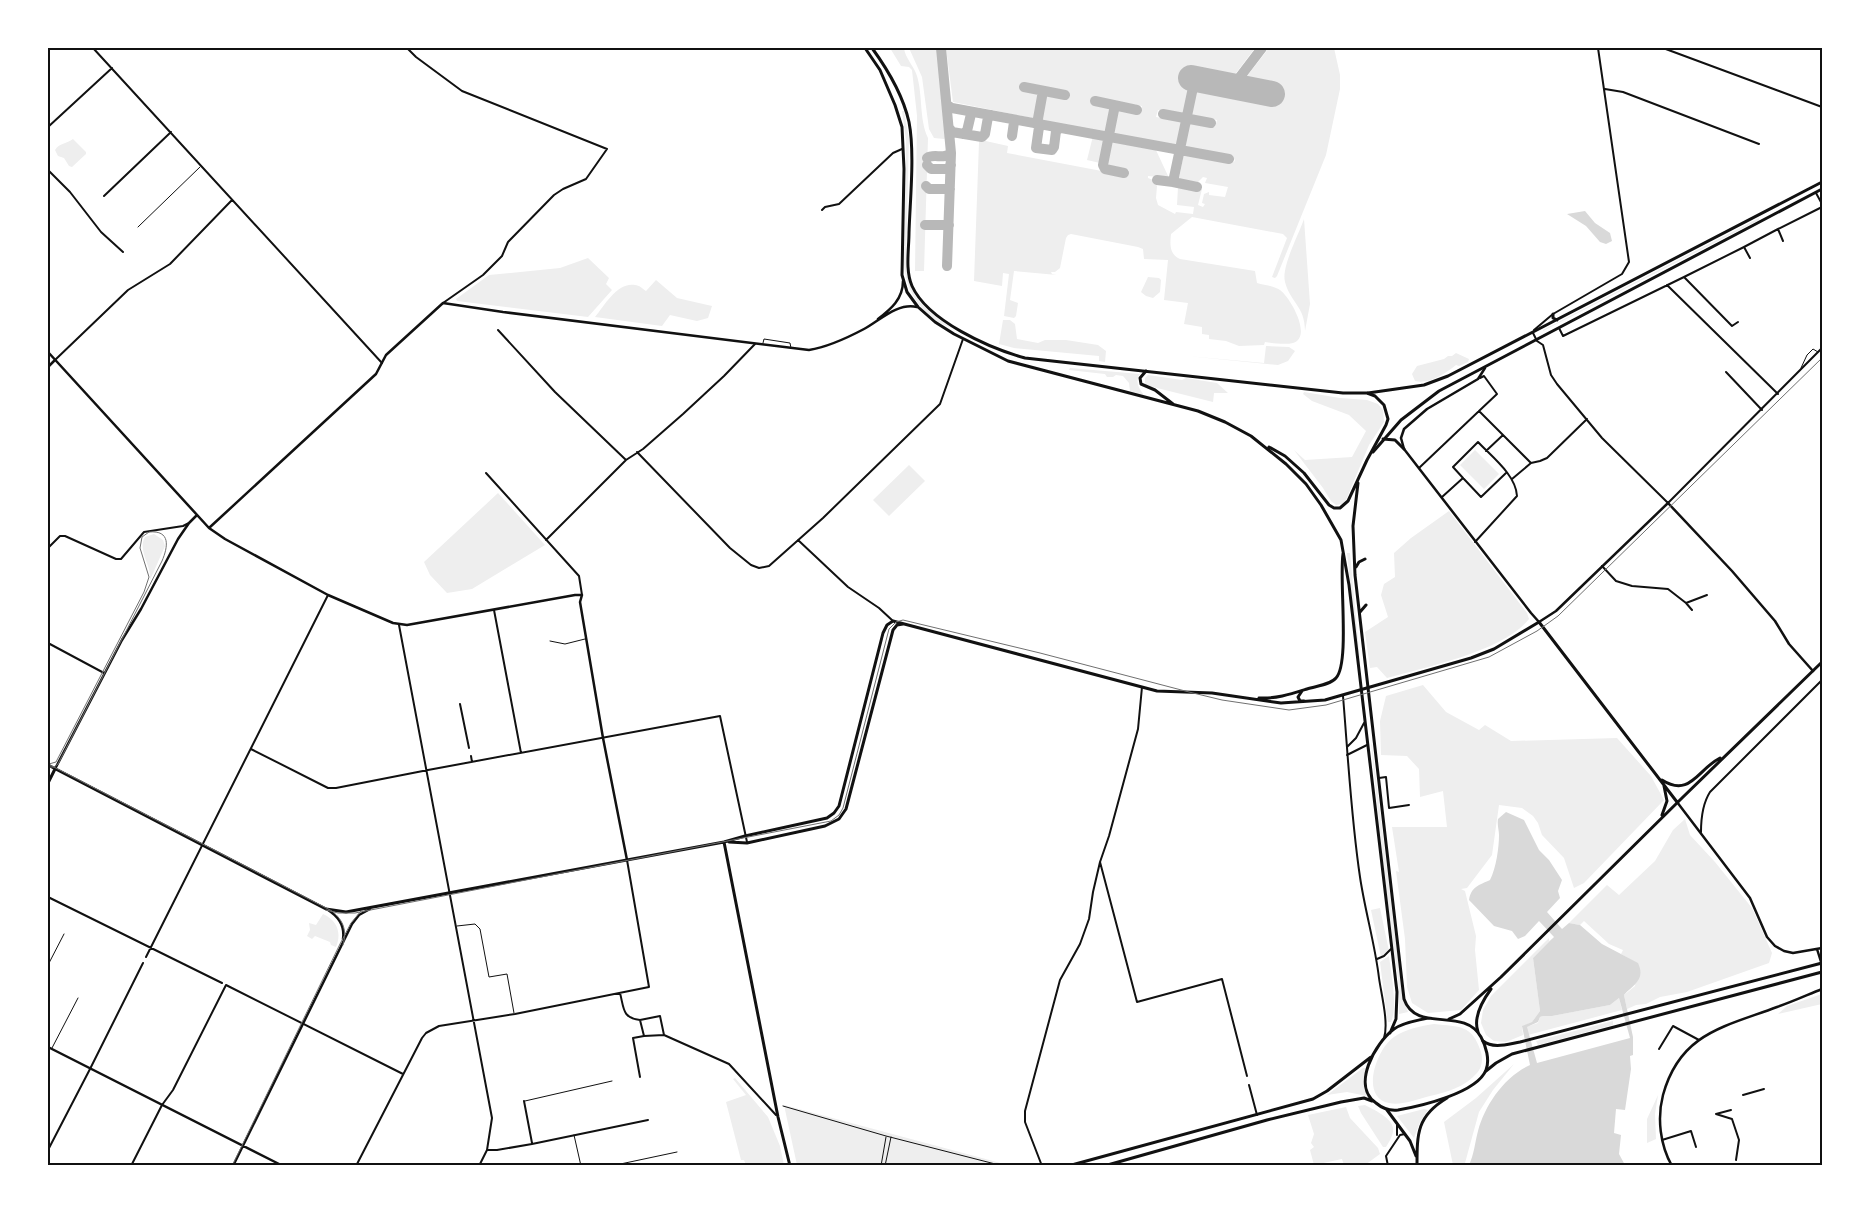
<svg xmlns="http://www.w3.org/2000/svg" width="1870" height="1213" viewBox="0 0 1870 1213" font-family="Manrope,sans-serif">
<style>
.green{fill:#eee}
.water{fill:#d9d9d9;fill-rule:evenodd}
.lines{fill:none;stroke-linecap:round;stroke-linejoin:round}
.taxiway{stroke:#b8b8b8;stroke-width:10}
.runway{stroke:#b8b8b8;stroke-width:26}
.service{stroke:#111;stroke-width:1}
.pedestrian{stroke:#111;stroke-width:1}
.minor{stroke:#111;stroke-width:2}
.tertiary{stroke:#111;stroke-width:2.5}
.secondary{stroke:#111;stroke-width:3}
.primary{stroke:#111;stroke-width:3}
.tram{stroke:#707070;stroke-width:1}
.neatline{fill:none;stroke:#111;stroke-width:2}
</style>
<rect width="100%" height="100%" fill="#fff"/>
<path class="green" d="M890,48h14c1,10 10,18 13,28 6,20 2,43 11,62l-4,133h-9l2,-155 -5,-46 -3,-3 -8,-1z
M909,48h28l10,89 -3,2 -10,-1 -5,-9 -7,-52z
M946,48h309l-22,29 -50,-9 -2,10 12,2 -8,34 -27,-4 -2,7 28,5 -5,24 -63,-11 -3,-3 5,-23 23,4 1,-7 -49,-9 -2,7 22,4 -4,22 -3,3 -65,-13 3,-25 23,4 1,-7 -47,-8 -1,6 20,4 -3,25 -84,-17z
M1269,48h65l6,27v14l-14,66 -49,121 -2,2 -3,-1 15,-39 -4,-4 -91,-17 -21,17c-1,10 -2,20 9,25l75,12 2,12c7,2 17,3 23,7 10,7 33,47 13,53 -8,2 -20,0 -28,-1l-1,3 -25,1 -13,-5 -17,-2v-4l-7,-1v-7l-18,-3 4,-21 -24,-3 4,-40 -24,-1 -1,-10 -5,-2 -67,-13 -3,1 -2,3 -6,30 -5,4h-4l1,2 5,1 -43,-4 -4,29 8,3 -2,13 -2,2 -10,-2 5,-42 -6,-1 -1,13 -28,-5 5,-139 2,-2 27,6 -1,7 121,23 1,-6 -19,-4 -3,-3 5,-21 2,-2 41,8 14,30 -21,-2v2l5,2 4,6 -1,12 2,7 17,9 1,-2 17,2 1,-7 -17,-2 1,-18 24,2 -4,16 5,2 2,-3 -3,-1 2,-9 5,-2v3l16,2 3,-10 -23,-4 2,-5 -4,-1 -6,6 -18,-4 5,-26 50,9 1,-2 -3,-3 -48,-9 6,-26 25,5 2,-7 -26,-5 5,-24 3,-3 72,13 4,-2 2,-10 -2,-3 -31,-6z
M902,111h2l5,28 -3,126c0,30 23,48 46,63 -28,-9 -47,-36 -48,-65l2,-123z
M1093,136l12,2 2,2 -4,21 -3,2 -13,-3z
M73,139l13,13v2l-14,13 -3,-1 -5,-8 -6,-2 -3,-6c4,-7 12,-6 18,-11z
M1759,218v2l-216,111v-1z
M1304,219l6,85 -5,27c0,-25 -15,-29 -20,-49 -4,-15 14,-48 19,-63z
M588,258l21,20 -3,6 6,6 -24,27 -131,-16 -1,-2 33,-24 71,-7z
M1148,277l11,1 2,2 -1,12 -7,6 -7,-2 -5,-4z
M656,280l21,18 35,8 -4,12 -11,3 -27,-6 -8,11 -67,-9c10,-12 22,-35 40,-32 4,0 8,4 11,6z
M1003,320h7l5,4 2,15 21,4 7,-3h21l32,5 8,6 -1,11 -6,-1v-5l-85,-8 -15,-4z
M1266,346l23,1 6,4 -7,10 -10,4 -91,-9 77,7z
M1456,353l13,6 -1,3 -9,4 -3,-1c-10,8 -27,20 -41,16l-3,-7 5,-8 27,-7 4,-3h4z
M1070,368l70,6c-5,7 -2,14 4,21l-14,-4 -1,-8 -6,-7 -7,-1 -3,2h-6l-2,-3 -36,-4z
M1148,375l34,5 4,-2 31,5 11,10h-14l-1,9 -64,-16 -4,-2v-6z
M1304,392l36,6 27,2 11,4 5,6 1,12 -15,23 -23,55 -4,4 -6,1 -5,-4 -8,-13 -29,-38 11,10 47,-3 14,-26 -17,-16 -37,-14 -9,-7z
M1475,450l24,24 -15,15 -24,-24z
M909,465l16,16 -36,35 -16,-16z
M498,493l47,52 -73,44 -25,4 -17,-18 -6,-13z
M1449,511l78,102 2,6c-25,32 -103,48 -142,59l-10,-11 -7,1 -5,-36 23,-15 -7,-22 3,-11 11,-7 -1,-24 17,-15z
M154,534l9,6 2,6 -15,34c2,-14 -13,-30 -5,-43z
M1347,553h3l10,108 -3,-15z
M1423,685l23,27 33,18 6,-5 26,16 106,-3 34,38 13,24 -80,83 -10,5 -10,-30 -22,-23 -4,-12 -5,-7 -11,-8 -23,-3 -7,50 -25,33 -6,1 4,2 11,45 -1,14 4,40 -18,20 -33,3 -16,-10 -5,-16 -2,-48 -9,-68 3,1 -7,-45h55l-4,-36 -23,6 -1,-28 -12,-13 -26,-1 -1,-34 6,-25z
M1371,743l1,2 30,248 6,19 -9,2 -1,-35 -12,-87z
M1685,819l5,16 25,27 37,46 20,45 -3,10 -82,29 -27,5 -14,7 -10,1 -9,4 -3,-14 11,-9 3,-22 -17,-10 2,-4 -14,-6 -25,-23 -4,4 -11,-2 38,-38 12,10 36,-34 18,-31z
M1380,908l9,43 -8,6 -10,-47z
M323,914c14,6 19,19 13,33l-5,-2 -1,-3 -15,-6 -3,3 -5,-3 3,-6 -1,-7 7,2z
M1555,937l-22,21 7,53 -8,11 -10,5 1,8 -17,7 -12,-1 -8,-6 -5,-12 2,-13 8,-14 58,-58v3z
M1389,956c2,17 9,50 2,66h-3l-1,-5 -7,-55z
M1822,994v10l-44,10 9,-8z
M1619,998l3,12 -94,25 -2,-8 12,-4 2,-6 3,-1h9l58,-11z
M1613,1021v4l-75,20 -2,-4z
M1434,1024c26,3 38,0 47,28 2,7 1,16 -4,21 -12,14 -30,19 -47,23 -12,3 -29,10 -41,7 -30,-6 -12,-55 5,-66 11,-8 27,-11 40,-13z
M1514,1064l-21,26 -14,22 -14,51 -3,2h-9l-9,-43 32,-24z
M1363,1068h2c0,10 -2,18 2,28l-20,-4 -20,3z
M735,1078l33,39 12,29 4,19h-38l-2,-5h-3l-15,-58 20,-7 -13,-16z
M1658,1095l-3,19 1,25 -9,4v-24z
M784,1105l224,60h-211z
M1365,1105c9,5 26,12 28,23 1,6 -4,14 -7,19h-3l-22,-34 -3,-7z
M1346,1107l4,11 28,30 2,6 -15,11h-21l-2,-6 -28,6 -4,-15 4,-3 -3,-4 3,-9 -6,-19z
M1424,1109l4,1 -8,12 -6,16 -17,-22z"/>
<path class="water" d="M1585,211l10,12 15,10 2,8 -6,3 -6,-2 -14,-16 -19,-12z
M1506,812l18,8 15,30 10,10 13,20 -4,11 2,7 -13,14 15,17 7,-6 11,2 22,19 36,19c8,17 -5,22 -14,32l9,42v18l-3,1 1,13 -6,41 -9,-1 -2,24 7,2 -2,19 6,11h-156c5,-10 6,-23 9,-34 7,-26 26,-54 52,-66l-8,-39 10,-4 8,-11 -7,-53 21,-21 -15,-16 -14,15 -7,3 -6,-8 -18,-5 -25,-26c2,-13 10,-15 21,-20 6,-12 9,-32 9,-45 0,-5 -2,-10 -1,-16zM1619,998l11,40 -93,25 -10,-36 11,-5 2,-5 3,-1h9l58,-11z"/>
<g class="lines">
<path class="taxiway" d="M941,48l10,105 -4,113
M1195,78l-22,104 24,5
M1233,86l29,-38
M1024,87l41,8
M1095,101l42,9
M947,105l5,3 277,51
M1116,106l-2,4 -11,55 2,4 19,4
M1163,114l48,9
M1012,119l2,3 -2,14
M1037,124l6,-33
M1043,125l-4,2 -3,21 16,2 2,-3 2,-16 4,-3
M950,129l2,3 30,5 3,-3 3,-17 3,-2
M963,134l4,-3 4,-17 2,-2
M927,158c7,-5 17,2 24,-5
M927,165l4,4h16l4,-4
M1157,180l16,2
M926,186l3,3h21
M925,225h24"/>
<path class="runway" d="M1191,78l81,16"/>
<path class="service" d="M138,227l62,-60
M763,343l1,-4 26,4 1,5
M1801,368l6,-13 6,-6 5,3
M550,641l15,3 20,-5
M457,926l18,-2 5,5 9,48 18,-3 7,39
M48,965l16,-31
M52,1048l26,-50
M525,1101l87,-20
M574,1135l7,31
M611,1166l66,-14"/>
<path class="pedestrian" d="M783,1106l103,30 117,30
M881,1166l5,-29
M885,1166l6,-29"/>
<path class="minor" d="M93,48l289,315
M407,48l9,9 46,34 145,58 -21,30 -23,10 -9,6 -46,47 -6,14 -19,19 -40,28
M1663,48l159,59
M1605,89l18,3 136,52
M48,127l64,-59
M48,170l22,22 31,40 22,20
M1816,193l6,11
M104,196l67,-64
M822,210l3,-3 14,-3 54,-51 9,-4
M1783,241l-5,-12 44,-22
M1750,258l-6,-11 34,-18
M1684,277l60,-30
M1667,285l111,109
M1559,328l4,8 121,-59 48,49 6,-4
M498,330l57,62 71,68
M1534,330l19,-16 69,-40 7,-12 -31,-214
M1533,333l4,8 6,4 8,30 6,9 45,54 66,65 154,-155
M55,360l73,-70 42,-26 62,-64
M1726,372l36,38
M1479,411l18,-17 -13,-18 -4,2
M1503,435l28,28 -19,16
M637,452l93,96 21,17 8,3 10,-2 54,-48 117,-114 23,-65
M1531,463l9,-2 7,-3 40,-39
M1419,468l60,-57 24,24 -17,16
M486,473l93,103 3,19
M1463,478l18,19 25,-24
M1442,497l21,-19 -10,-11 25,-25c14,15 38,33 39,54l-42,46
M546,540l80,-80 17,-11 40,-35 41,-38 31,-32
M798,540l50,47 31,21 14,13
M48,548l12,-12h5l51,23h5l23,-27 39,-6 6,-3
M1602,566l14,15 16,5 36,3 18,14 21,-8
M1686,603l6,7
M494,610l27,143
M399,625l93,493 -5,32
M48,643l56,30
M1343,696c5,60 8,121 17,181 5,34 15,67 19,101 2,15 10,45 5,60
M460,704l9,44
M1347,747l9,-9 8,-15
M251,749l77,39h8l92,-18 292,-54 27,126
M1347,755l20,-10
M471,756l1,6
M1379,778l7,-1 3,31 20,-3
M1701,832c0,-13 2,-29 9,-40l112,-112
M1100,862l37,140 85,-23 25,97
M48,897l174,86
M146,957l182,-362
M1377,959l7,-3 7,-7
M620,993c4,15 2,25 20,27l4,16 -11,2 7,39
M640,1020l20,-4 4,19 65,29 47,51
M644,1036l20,-1
M1659,1049l14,-23 26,14
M1249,1085l8,30
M1743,1095l21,-6
M524,1101l8,42
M1716,1114l16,5 7,21 -3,20
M1716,1114l15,-4
M1397,1125v10
M1662,1140l29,-9 5,16
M48,1150l42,-81 53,-106
M131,1166l31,-61 11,-15 53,-105 177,89
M356,1166l66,-128 4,-5 13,-7 76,-12 134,-27 -22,-127
M479,1166l8,-16h10l35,-6 116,-24
M1042,1166l-17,-44v-11l35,-131 20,-36 9,-25 4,-27 7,-30 9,-26 29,-107 4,-42
M1388,1166l-2,-10 14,-21 5,-1"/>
<path class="tertiary" d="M878,319c13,-10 25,-20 25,-38
M48,352l161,176 16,11 103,56 65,28 14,2 168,-30h7l-2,7 23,136 24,122
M48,367l7,-7
M1485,368l-7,11 -51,30 -23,20 -3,9 3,11 127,164 8,9 17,-11 112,-108 64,68 43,50 14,23 24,27
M209,528l167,-154 10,-19 57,-52 60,9 306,38c19,-3 38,-12 55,-21 15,-8 34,-27 53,-22
M55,769l67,-129 19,-31 37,-70 11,-16 7,-7
M1677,802l73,96 17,39 8,9 9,5 9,2 29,-5
M328,910c11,7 17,16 15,29
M1817,949l5,16
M48,1047l235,119
M233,1166l119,-242 7,-9 11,-6
M1672,1166c-12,-21 -15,-48 -9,-71 17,-62 61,-68 114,-88 15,-5 30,-12 45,-18"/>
<path class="secondary" d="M1553,314v4l4,2
M1368,393l56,-8 24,-9 374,-194
M1383,439l12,1 9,9
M1373,452l28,-32 38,-29 383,-202
M1302,691l-4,6 2,4h4
M1259,698c17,1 32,-4 48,-9 9,-3 23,-4 29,-11 14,-15 3,-99 7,-124
M48,765l278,144 20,3 378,-70 21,-6 82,-18 7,-5 5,-7 44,-173 4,-8 6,-4 264,70 55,2 69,10 44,-3 146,-42 23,-9 45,-27 138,180
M1662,780c28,18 36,-11 58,-22
M48,783l7,-14
M1662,815l5,-14 -3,-15
M724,842l54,275 12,49
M729,842l18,1 78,-17 14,-7 7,-10 47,-179 4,-5 6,-1
M1449,1019l11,-5 41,-37 181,-179 140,-136
M1478,1032c-5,-14 5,-32 13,-43
M1483,1041c10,8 25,3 37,1l302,-79
M1486,1071l10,-8 16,-9 310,-82
M1387,1110l23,31 6,15
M1417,1166c0,-33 0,-50 30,-68"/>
<path class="primary" d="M865,48l15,22 15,35 7,22 2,42 -2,106 5,17 11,15 17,15 19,12 54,27 190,50 27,11 26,14 35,28 20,20 15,21 20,35 8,45 48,407 -1,27 -6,14
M872,48c16,22 31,47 37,74 6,31 1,78 0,111 0,16 -4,37 3,53 16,35 77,62 113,72l318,35h24l8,3 9,9 4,14 -2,6 -19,35 -19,41 -8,7h-6l-5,-3 -25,-32 -19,-17 -16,-9
M1146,371l-6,7 1,6 14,6 18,14
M1358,483l-5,43 2,49 49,424c12,35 60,7 77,38 5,9 9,23 5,33 -9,23 -65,36 -88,40 -9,1 -15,-1 -22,-7 -25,-17 -1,-60 18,-74 10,-7 22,-8 34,-11
M1356,567l3,-5 6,-3
M1360,612l6,-7
M1068,1166l245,-67 14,-8 44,-34
M1104,1166l163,-46 74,-18 23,-4 8,3"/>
<path class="tram" d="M50,765l282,146c12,10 15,20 11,34
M49,767h5l4,-3 104,-203c6,-14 9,-31 -13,-29l-7,5 -2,11 9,29 -5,15 -88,170 -7,2
M326,910l12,3h17l476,-92 8,-6 4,-7 46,-179 7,-7 7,-2 137,33 149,39 33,8 67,10 37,-5 163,-48 48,-26 21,-15 264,-258
M232,1166l108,-222 11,-21 10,-12"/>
</g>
<rect width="1870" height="1213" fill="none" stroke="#ffffff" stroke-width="98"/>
<rect x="49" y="49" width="1772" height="1115" class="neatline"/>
</svg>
